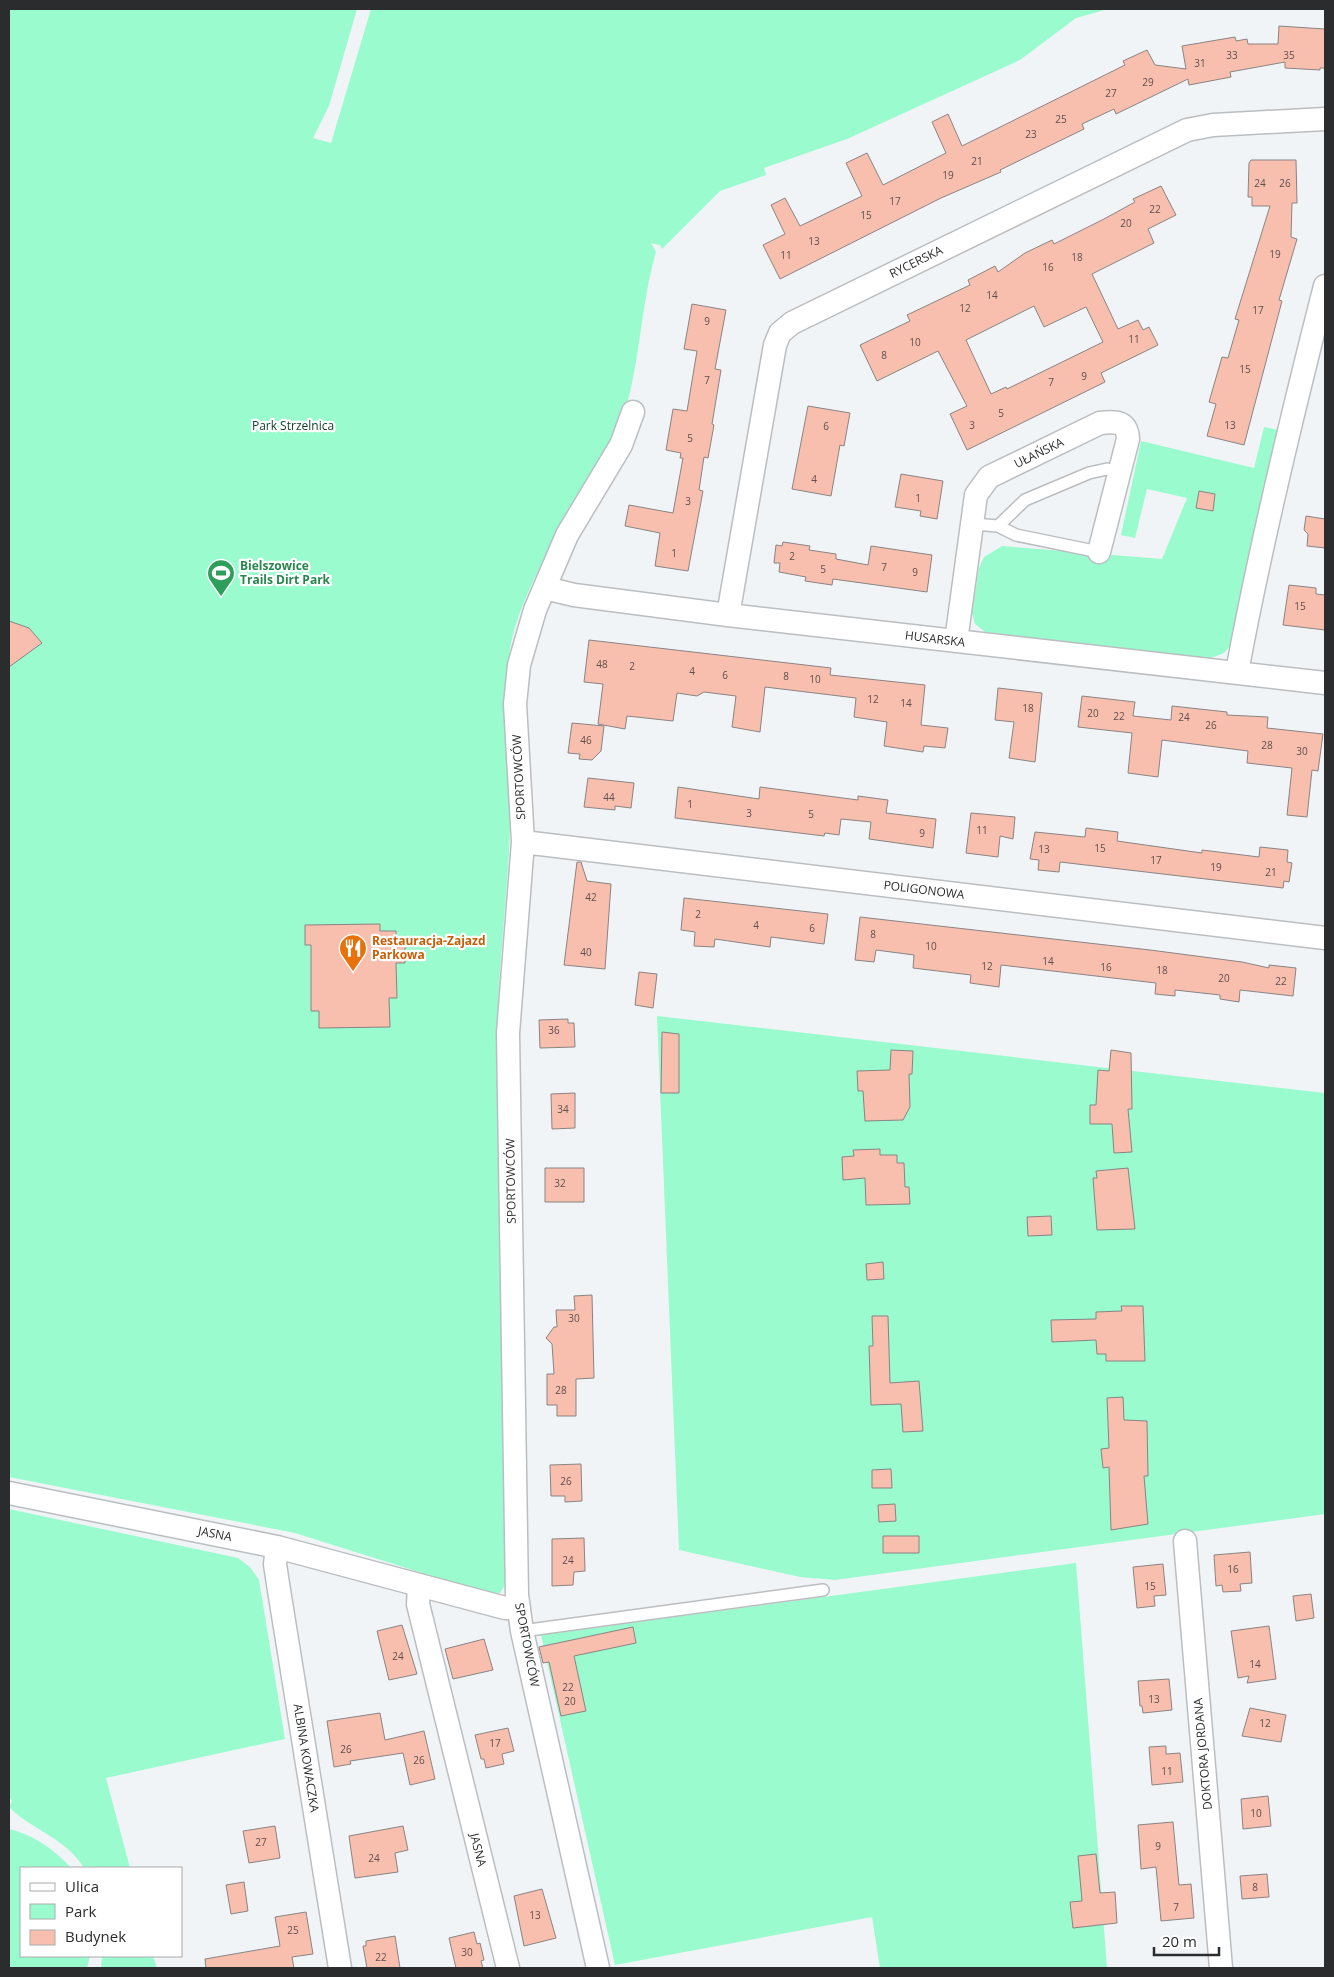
<svg xmlns="http://www.w3.org/2000/svg" width="1334" height="1977" viewBox="0 0 1334 1977" font-family="'Open Sans',sans-serif">
<style>
.green{fill:#99fbce}
.building{fill:#f8beae;stroke:#898483;fill-rule:evenodd}
.lines{fill:none;stroke-linecap:round;stroke-linejoin:round}
.service-casing{stroke:#bbbec1;stroke-width:14}
.minor-casing{stroke:#bbbec1;stroke-width:25}
.service{stroke:#fff;stroke-width:11}
.minor{stroke:#fff;stroke-width:22}
.labels{text-anchor:middle;stroke-width:4.5;stroke-linejoin:round;paint-order:stroke}
.number-label{font-size:10px;fill:#5e504d}
.street-label{font-size:12px;fill:#2b2c2d;stroke:#fff}
.park-label{font-size:12px;fill:#12402e;stroke:#fff}
.leisure-label{font-size:12px;font-weight:bold;fill:#27864d;stroke:#fff;text-anchor:start}
.food-label{font-size:12px;font-weight:bold;fill:#c56008;stroke:#fff;text-anchor:start}
</style>
<rect width="100%" height="100%" fill="#f1f4f7"/>
<path class="green" d="M9,9h348l-28,97 -16,32 18,5 40,-134h737l-32,9 -56,42 -173,79 -83,29 2,7 -46,16 -58,58 -2,-4 -9,-2 5,9c-18,61 -15,129 -42,189 -7,17 -20,33 -29,48 -27,44 -61,100 -73,150 -13,61 -1,120 -2,182 -1,69 -12,137 -12,206l10,553 -8,13 -8,2 -16,-5 -181,-57 -286,-56z
M1264,427l14,3 -47,215 -7,8 -18,7 -221,-28 -10,-8 -3,-11 7,-45 5,-11 18,-11 160,13 25,-61 -40,-9 -12,49 -14,-3 20,-94 113,27z
M657,1016l668,77v421l-490,66 -35,-3 -121,-27z
M9,1509l229,49 12,9 9,13 26,159 -179,39 24,90h-46c-19,-31 -51,-37 -75,-61l3,-6 -3,-4z
M1076,1563l31,405h-227l-8,-51 -257,48 -74,-330z
M9,1829c25,6 45,20 62,39h-50v88h69l-3,12h-78z
M102,1956h51l4,12h-56z"/>
<path class="building" d="M1279,26l46,3v39h-5v2l-35,-2v-6l-55,10 1,5 -42,8 -1,-6 -72,35 -2,-5 -32,15 2,5 -84,41 1,2 -60,26 -161,81 -17,-34 22,-11 -14,-29 14,-7 15,28 62,-30 -16,-33 21,-10 16,32 63,-32 -14,-31 16,-8 14,32 163,-81 -2,-4 24,-11 8,15 31,4 -4,-23 53,-9 1,4 11,-2 1,5h30z
M1251,160h45l1,43h-5l-1,34 6,2 -18,61 3,1 -38,144 -37,-9 9,-32 -7,-2 13,-45 6,1 11,-38 -4,-1 35,-113h-18v-9h-4l1,-34z
M1161,186l15,29 -28,14 6,14 -62,31 26,55 20,-9 5,10 6,-3 9,18 -57,28 4,9 -138,68 -17,-36 17,-8 -29,-55 -61,30 -17,-36 50,-24 -3,-6 63,-30 -2,-5 27,-14 3,6 27,-19 27,-13 2,4 50,-25 31,-17 -2,-3zM1034,306l10,21 42,-20 17,35 -96,47 -1,-2 -15,7 -25,-54z
M692,304l34,6 -11,59 6,1 -9,54 2,1 -6,33 -4,-1 -5,33 4,1 -15,80 -33,-5 5,-33 -35,-7 4,-21 44,8 10,-55h-3l1,-5 -15,-3 7,-41 14,2 10,-60 -13,-2z
M808,406l42,7 -6,33 -4,-1 -9,51 -39,-7z
M901,474l42,7 -6,38 -17,-3 1,-5 -26,-4z
M1199,491l16,3 -2,17 -17,-3z
M1306,516l19,3v29l-18,-2 1,-12 -4,-4z
M783,542l27,4 -1,4 27,4v5l32,6 3,-19 61,9 -5,37 -94,-13 -1,6 -27,-4 1,-4 -27,-5 1,-9h-6l2,-18 6,1z
M1289,585l27,3v6l9,1v35l-42,-5z
M9,621l20,7 13,15 -33,24z
M589,640l242,28 -1,7 95,10 -4,40 27,3 -3,20 -21,-2 -1,6 -39,-6 3,-24 -33,-5 2,-19 -91,-11 -5,45 -28,-5 4,-31 -32,-4 -7,4 -20,-3 -4,28 -46,-5 -2,13 -27,-5 5,-40 -19,-2z
M998,688l44,5 -7,69 -26,-4 5,-36 -19,-2z
M1082,696l53,6 -2,14 38,4 1,-14 55,6v3l41,2 -1,11 56,6 -5,37 -6,-1 -5,47 -20,-2 5,-47 -45,-5 1,-12 -86,-11 -4,37 -30,-4 4,-40 -54,-6z
M572,723l32,3 -3,25 -9,9 -13,-1 1,-5 -12,-1z
M588,778l46,5 -3,25 -16,-2v4l-31,-3z
M678,787l81,12 1,-12 98,13v-4l30,4 -2,13 50,6 -3,29 -64,-9 2,-17 -30,-3 -2,16 -14,-2 -1,3 -149,-18z
M971,813l44,4 -2,22 -13,-3 -2,21 -32,-4z
M1086,828l32,4 -1,9 85,12v-3l57,7 1,-10 28,3 -1,12 5,1 -3,19 -5,-1 -1,7 -223,-26 -1,10 -21,-2 1,-10 -9,-1 5,-27 50,5z
M577,862h4l6,19 24,3 -6,85 -41,-4z
M684,898l144,16 -4,30 -53,-7 -1,10 -55,-8 -1,8 -20,-1 1,-14 -14,-2z
M860,917l290,33 92,12 27,6v-3l27,3 -3,28 -53,-6 -1,12 -19,-3v-4l-45,-5v6l-20,-2 1,-11 -155,-18 -2,22 -29,-4 1,-8 -58,-7 1,-13 -38,-5 -2,12 -19,-2z
M380,924v7h16v13h9v19h-9l1,35h-8l1,29 -71,1v-17h-8v-66h-6v-20z
M639,972l18,2 -4,34 -18,-3z
M568,1019v4h6l1,24 -35,1 -1,-28z
M662,1032l17,2v59h-18z
M891,1050l22,1 -1,23h-3l1,33 -7,13 -38,1 -2,-30h-5l-1,-20 33,-1z
M1111,1050l20,3 1,56h-4l4,43 -18,1 -2,-29h-22v-19h6l2,-35 11,1z
M575,1093v35l-23,1 -1,-35z
M880,1149v6h17v8h7l1,24h4l1,17 -44,1 -1,-27 -22,2 -1,-23 12,-1 -1,-6z
M545,1168h39v34h-39z
M1128,1168l7,61 -38,1 -4,-52h4l-1,-7z
M1051,1216l1,19 -24,1 -1,-19z
M883,1262l1,17 -17,1 -1,-16z
M592,1295l2,83 -18,1v37h-19v-11h-10v-31h7l-2,-30 -6,-6 8,-11h3l-1,-17h19l-1,-14z
M1121,1306h22l2,55h-39v-7h-9l-1,-14 -44,2 -1,-22 45,-1v-7l26,-1z
M872,1316h16l2,67 29,-2 4,50 -20,1 -2,-28 -30,1 -2,-59h4z
M1123,1397l1,23 23,1 1,55h-4l4,48 -37,6 -2,-63 -6,1 -2,-19 8,-1 -2,-50z
M581,1464l1,37 -17,1v-6h-14l-1,-31z
M891,1469l1,19h-20v-18z
M895,1504l1,17 -17,1 -1,-17z
M883,1536h36v17h-36z
M584,1538l1,33 -11,1 -1,13 -21,1v-47z
M1250,1552l2,31 -12,1 1,7 -18,1 -1,-7 -6,1 -2,-31z
M1163,1564l3,31 -12,1 1,10 -18,2 -4,-41z
M1311,1594l3,24 -18,3 -3,-25z
M402,1625l15,49 -28,6 -12,-49z
M1269,1626l7,53 -29,4 2,-7 -11,2 -7,-47z
M633,1627l3,16 -62,13 12,55 -25,5 -12,-54 -6,1 -4,-16z
M484,1639l9,31 -40,9 -8,-30z
M1169,1679l3,31 -29,3 -1,-7h-2l-2,-25z
M1250,1708l36,7 -5,27 -39,-6z
M380,1713l5,27 39,-9 11,48 -25,6 -7,-32 -53,8 1,3 -17,3 -7,-46z
M508,1728l6,23 -12,3 2,10 -18,4 -2,-9h-3l-6,-24z
M1166,1746v8l14,-1 3,29 -31,3 -3,-38z
M1268,1796l3,30 -28,3 -2,-30z
M1173,1822l6,63 12,-1 3,34 -33,3 -5,-54 -15,2 -3,-44z
M275,1826l5,32 -31,5 -6,-32z
M403,1826l5,24 -13,3 3,19 -43,6 -6,-42z
M1096,1854l4,39 15,-1 2,31 -44,5 -3,-26 12,-1 -4,-45z
M1267,1874l2,23 -27,2 -2,-23z
M244,1882l4,29 -17,3 -5,-29z
M542,1889l14,49 -32,8 -10,-50z
M306,1912l7,42 -21,3 2,11h-88l-1,-9 75,-13 -5,-29z
M474,1932l3,12 3,-1 4,17 -3,1 2,7h-27l-7,-30z
M395,1936l5,32h-33l-4,-22h3v-5z"/>
<g class="lines">
<g class="service-casing">
<path id="service" d="M973,524l25,2 27,-26 64,-27 18,-4 13,3
M998,526l18,9 83,17
M522,1631l301,-41"/>
</g>
<g class="minor-casing">
<path id="minor" d="M545,588l29,7 154,20 597,68
M728,615l47,-270 5,-12 12,-10 395,-193 26,-5 112,-6
M956,641l20,-146 13,-18 111,-54c16,-2 27,-2 28,16l-29,113
M1237,672c24,-130 55,-257 88,-386
M523,842l802,96
M9,1493l268,54 228,61h14
M1185,1541l36,427
M277,1547l-2,17 3,20 62,384
M419,1586l-1,18 90,364
M598,1968l-76,-337 -5,-36 -9,-562 15,-191 -8,-138 4,-39 16,-55 32,-75 54,-90 12,-33"/>
</g>
<use href="#service" class="service"/>
<use href="#minor" class="minor"/>
</g>
<defs>
<g id="stadium-pin" transform="scale(1.4375)"><path d="M0 17L-7.5 6A9.5 9.5 0 1 1 7.5 6Z" fill="#2e9e5b" stroke="#fff"/><path d="M0-5a6.5 5 0 1 0 0 10a6.5 5 0 1 0 0-10ZM-3.5-1.8h7v3.6h-7Z" fill="#fff"/></g>
<g id="restaurant-pin" transform="scale(1.4375)"><path d="M0 17L-7.5 6A9.5 9.5 0 1 1 7.5 6Z" fill="#e8710a" stroke="#fff"/><path d="M-5-6h1v4h1v-4h1v4h1v-4h1v5L-1.5 .5V6h-2V.5L-5-1ZM5-6V6H3V1.5H1.5Q1.5-4 5-6Z" fill="#fff"/></g>
</defs>
<g fill-rule="evenodd">
<use href="#stadium-pin" x="221" y="573"/>
<use href="#restaurant-pin" x="353" y="948"/>
</g>
<g class="labels">
<g class="number-label">
<text x="1232" y="59">33</text>
<text x="1289" y="59">35</text>
<text x="1200" y="67">31</text>
<text x="1148" y="86">29</text>
<text x="1111" y="97">27</text>
<text x="1061" y="123">25</text>
<text x="1031" y="138">23</text>
<text x="977" y="165">21</text>
<text x="948" y="179">19</text>
<text x="1260" y="187">24</text>
<text x="1285" y="187">26</text>
<text x="895" y="205">17</text>
<text x="1155" y="213">22</text>
<text x="866" y="219">15</text>
<text x="1126" y="227">20</text>
<text x="814" y="245">13</text>
<text x="1275" y="258">19</text>
<text x="786" y="259">11</text>
<text x="1077" y="261">18</text>
<text x="1048" y="271">16</text>
<text x="992" y="299">14</text>
<text x="965" y="312">12</text>
<text x="1258" y="314">17</text>
<text x="707" y="325">9</text>
<text x="1134" y="343">11</text>
<text x="915" y="346">10</text>
<text x="884" y="359">8</text>
<text x="1245" y="373">15</text>
<text x="1084" y="380">9</text>
<text x="707" y="384">7</text>
<text x="1051" y="386">7</text>
<text x="1001" y="417">5</text>
<text x="972" y="429">3</text>
<text x="1230" y="429">13</text>
<text x="826" y="430">6</text>
<text x="690" y="442">5</text>
<text x="814" y="483">4</text>
<text x="918" y="502">1</text>
<text x="688" y="505">3</text>
<text x="674" y="557">1</text>
<text x="792" y="560">2</text>
<text x="884" y="571">7</text>
<text x="823" y="573">5</text>
<text x="915" y="576">9</text>
<text x="1300" y="610">15</text>
<text x="602" y="668">48</text>
<text x="632" y="670">2</text>
<text x="692" y="675">4</text>
<text x="725" y="679">6</text>
<text x="786" y="680">8</text>
<text x="815" y="683">10</text>
<text x="873" y="703">12</text>
<text x="906" y="707">14</text>
<text x="1028" y="712">18</text>
<text x="1093" y="717">20</text>
<text x="1119" y="720">22</text>
<text x="1184" y="721">24</text>
<text x="1211" y="729">26</text>
<text x="586" y="744">46</text>
<text x="1267" y="749">28</text>
<text x="1302" y="755">30</text>
<text x="609" y="801">44</text>
<text x="690" y="808">1</text>
<text x="749" y="817">3</text>
<text x="811" y="818">5</text>
<text x="982" y="834">11</text>
<text x="922" y="837">9</text>
<text x="1100" y="852">15</text>
<text x="1044" y="853">13</text>
<text x="1156" y="864">17</text>
<text x="1216" y="871">19</text>
<text x="1271" y="876">21</text>
<text x="591" y="901">42</text>
<text x="698" y="918">2</text>
<text x="756" y="929">4</text>
<text x="812" y="932">6</text>
<text x="873" y="938">8</text>
<text x="931" y="950">10</text>
<text x="586" y="956">40</text>
<text x="1048" y="965">14</text>
<text x="987" y="970">12</text>
<text x="1106" y="971">16</text>
<text x="1162" y="974">18</text>
<text x="1224" y="982">20</text>
<text x="1281" y="985">22</text>
<text x="554" y="1034">36</text>
<text x="563" y="1113">34</text>
<text x="560" y="1187">32</text>
<text x="574" y="1322">30</text>
<text x="561" y="1394">28</text>
<text x="566" y="1485">26</text>
<text x="568" y="1564">24</text>
<text x="1233" y="1573">16</text>
<text x="1150" y="1590">15</text>
<text x="398" y="1660">24</text>
<text x="1255" y="1668">14</text>
<text x="568" y="1691">22</text>
<text x="1154" y="1703">13</text>
<text x="570" y="1705">20</text>
<text x="1265" y="1727">12</text>
<text x="495" y="1747">17</text>
<text x="346" y="1753">26</text>
<text x="419" y="1764">26</text>
<text x="1167" y="1775">11</text>
<text x="1256" y="1817">10</text>
<text x="261" y="1846">27</text>
<text x="1158" y="1850">9</text>
<text x="374" y="1862">24</text>
<text x="1255" y="1891">8</text>
<text x="1176" y="1911">7</text>
<text x="535" y="1919">13</text>
<text x="293" y="1934">25</text>
<text x="467" y="1956">30</text>
<text x="381" y="1961">22</text>
</g>
<g class="street-label">
<text transform="translate(916 262) rotate(-26)" y="4">RYCERSKA</text>
<text transform="translate(1039 453) rotate(-26)" y="4">UŁAŃSKA</text>
<text transform="translate(935 639) rotate(7)" y="4">HUSARSKA</text>
<text transform="translate(519 777) rotate(-93)" y="4">SPORTOWCÓW</text>
<text transform="translate(924 890) rotate(7)" y="4">POLIGONOWA</text>
<text transform="translate(511 1181) rotate(-91)" y="4">SPORTOWCÓW</text>
<text transform="translate(215 1534) rotate(11)" y="4">JASNA</text>
<text transform="translate(527 1645) rotate(79)" y="4">SPORTOWCÓW</text>
<text transform="translate(1203 1754) rotate(-95)" y="4">DOKTORA JORDANA</text>
<text transform="translate(306 1758) rotate(81)" y="4">ALBINA KOWACZKA</text>
<text transform="translate(478 1850) rotate(76)" y="4">JASNA</text>
</g>
<g class="park-label">
<text x="293" y="430">Park Strzelnica</text>
</g>
<g class="leisure-label">
<text x="240" y="570">Bielszowice<tspan x="240" dy="14">Trails Dirt Park</tspan></text>
</g>
<g class="food-label">
<text x="372" y="945">Restauracja-Zajazd<tspan x="372" dy="14">Parkowa</tspan></text>
</g>
</g>
<rect width="1334" height="1977" fill="none" stroke="#2b2c2d" stroke-width="20"/>
<rect x="20" y="1867" width="162" height="90" fill="#ffffff" stroke="#aaabab"/>
<rect x="30" y="1883" width="25" height="8" fill="#ffffff" stroke="#aaabab"/>
<text x="65" y="1892" font-size="15" fill="#2b2c2d">Ulica</text>
<rect x="30" y="1904" width="25" height="15" fill="#99fbce" stroke="#aaabab"/>
<text x="65" y="1917" font-size="15" fill="#2b2c2d">Park</text>
<rect x="30" y="1930" width="25" height="15" fill="#f8beae" stroke="#aaabab"/>
<text x="65" y="1942" font-size="15" fill="#2b2c2d">Budynek</text>
<path d="M1154 1947v8h65v-8" fill="none" stroke="#2b2c2d" stroke-width="2.5"/>
<text x="1162" y="1947" font-size="15" fill="#2b2c2d" stroke="#ffffff" stroke-width="4" paint-order="stroke">20 m</text>
</svg>
